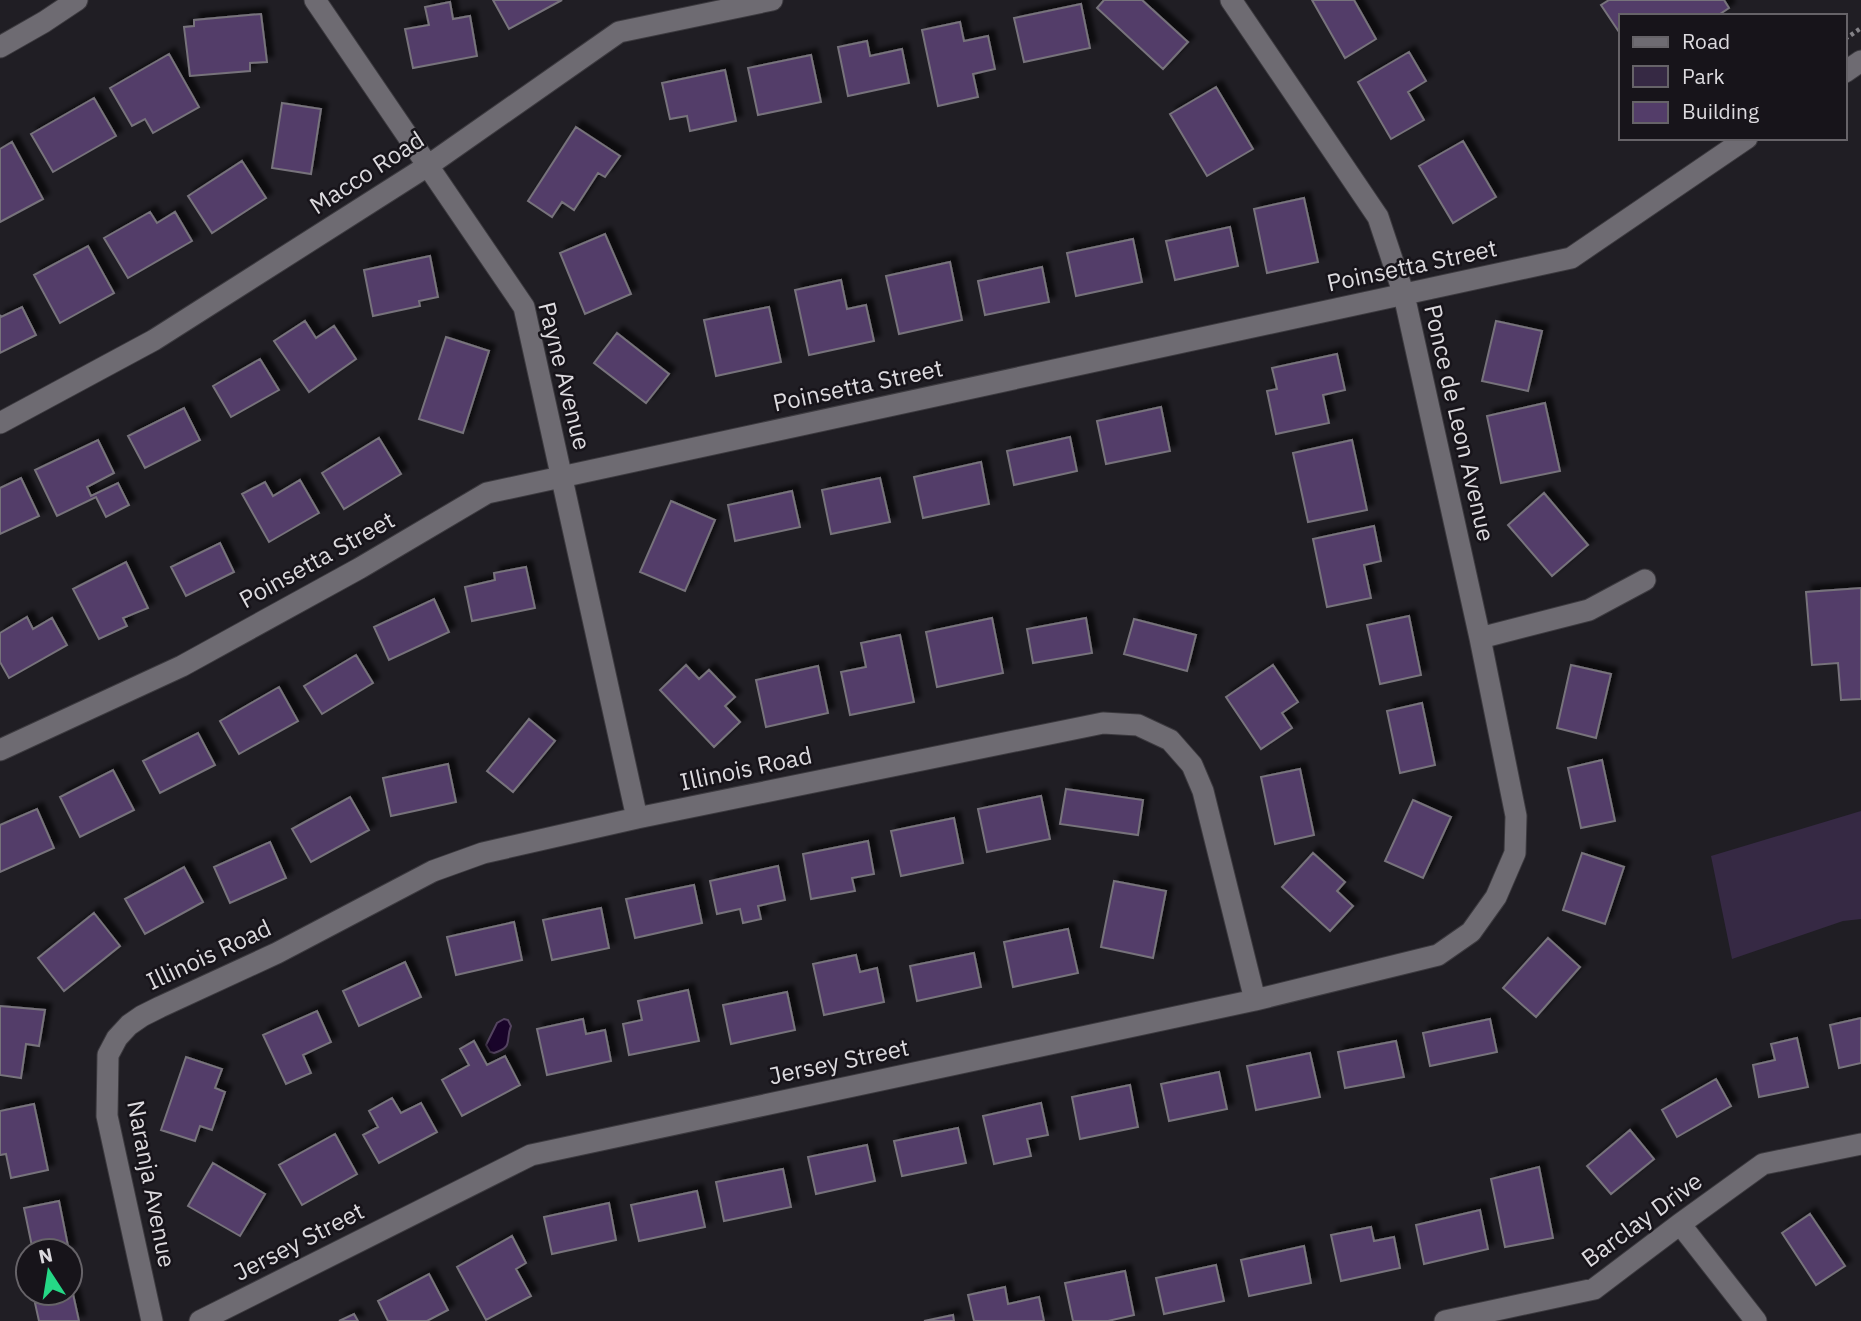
<svg xmlns="http://www.w3.org/2000/svg" width="1861" height="1321" viewBox="0 0 1861 1321" font-family="'IBM Plex Sans',sans-serif">
<style>
.green{fill:#362944}
.water{fill:#19042a;stroke:#544460;stroke-width:2}
.building{fill:#533d69;stroke:#77737b;stroke-width:2;filter:url(#shadow)}
.lines{fill:none;stroke-linecap:round;stroke-linejoin:round}
.street-casing{stroke:#3c3a3f;stroke-width:23}
.path{stroke:#848287;stroke-width:4.5;stroke-dasharray:3.5 3.5;stroke-linecap:butt}
.street{stroke:#6e6b72;stroke-width:21}
.labels{text-anchor:middle;stroke-width:5;stroke-linejoin:round;paint-order:stroke}
.street-label{font-size:24px;fill:#dcdade;stroke:#17141a}
</style>
<defs>
<filter id="shadow"><feDropShadow dx="6" dy="-6" stdDeviation="2" flood-color="#0009"/></filter>
</defs>
<rect width="100%" height="100%" fill="#201e24"/>
<path class="green" d="M1861,811v108l-18,2 -111,38 -21,-103z"/>
<path class="water" d="M504,1019l4,1 3,6c-6,14 3,21 -17,27l-4,-1 -4,-7 11,-22z"/>
<path class="building" d="M493,0h69l-53,29z
M1104,0h38l46,42 -25,27 -66,-61z
M1312,0h42l22,39 -31,19z
M1609,0h115l5,8 -12,8h-96v19l-20,-30z
M450,2l3,17 17,-3 7,40 -64,12 -8,-39 24,-4 -4,-18z
M1081,4l9,44 -66,14 -10,-44z
M261,14l6,48 -17,1v8l-60,5 -6,-49 10,-1v-6z
M960,22l4,19 24,-5 7,33 -22,5 5,23 -40,9 -16,-76z
M867,41l3,15 32,-7 7,34 -61,13 -10,-49z
M1409,52l17,29 -18,11 16,28 -33,19 -33,-57z
M169,54l30,53 -46,26 -8,-14 -13,7 -22,-38z
M811,55l10,47 -63,13 -10,-47z
M725,70l11,51 -46,10 -3,-15 -17,3 -8,-36z
M1216,87l37,62 -46,27 -37,-62z
M94,98l22,38 -63,36 -22,-38z
M282,103l39,6 -10,65 -39,-6z
M576,127l44,29 -15,21 -7,-4 -24,37 -12,-8 -10,15 -24,-16z
M1463,141l33,56 -43,26 -34,-57z
M12,142l31,57 -43,23v-73z
M242,161l24,37 -54,35 -24,-37z
M1304,198l14,64 -51,11 -13,-64z
M150,212l7,11 18,-11 17,29 -64,37 -24,-40z
M1230,227l8,39 -63,14 -9,-39z
M605,234l26,60 -46,20 -25,-61z
M1133,239l9,43 -66,14 -9,-43z
M88,246l26,47 -54,30 -26,-48z
M430,256l8,41 -19,4 1,5 -47,10 -9,-46z
M950,262l12,58 -63,14 -13,-58z
M1042,267l7,35 -64,13 -7,-34z
M841,280l6,29 19,-4 8,36 -65,14 -14,-65z
M22,307l14,28 -36,18v-38l1,2z
M769,307l12,55 -65,14 -12,-56z
M305,321l11,17 18,-12 22,33 -47,33 -35,-51z
M1496,321l46,10 -14,60 -46,-10z
M617,333l52,41 -23,29 -52,-40z
M446,337l43,14 -26,82 -44,-14z
M1337,354l8,36 -22,5 6,28 -53,11 -9,-43 10,-2 -5,-21z
M260,359l19,31 -48,27 -18,-31z
M1545,403l15,68 -59,12 -14,-67z
M1161,407l9,44 -64,13 -9,-43z
M184,408l16,32 -55,28 -17,-32z
M1070,437l7,34 -63,14 -7,-34z
M379,438l22,36 -57,35 -22,-36z
M98,440l16,33 -27,14 4,9 27,-13 11,22 -23,12 -10,-20 -39,19 -22,-46z
M1352,440l15,70 -59,12 -15,-69z
M981,462l8,42 -66,14 -9,-41z
M21,478l18,38 -39,18v-46z
M880,478l10,44 -59,12 -9,-44z
M300,480l19,33 -50,29 -27,-48 23,-12 8,14z
M792,491l8,36 -65,14 -7,-36z
M1544,493l44,52 -36,31 -44,-51z
M671,501l44,19 -30,71 -45,-19z
M1374,526l7,35 -17,4 7,33 -44,9 -14,-68z
M220,543l14,29 -48,24 -15,-29z
M126,562l22,46 -25,10 4,8 -28,13 -26,-50z
M526,567l9,41 -63,13 -7,-34 30,-7 -1,-7z
M1861,588v111l-20,1 -3,-37 -26,2 -6,-73z
M434,599l15,33 -60,28 -15,-33z
M1409,616l12,59 -41,9 -13,-59z
M27,617l6,12 19,-11 15,27 -58,33 -9,-16v-29z
M992,618l11,55 -66,14 -11,-55z
M1086,618l6,35 -59,10 -6,-34z
M1134,619l62,16 -9,36 -63,-17z
M900,635l14,67 -64,13 -9,-43 25,-5 -5,-24z
M356,655l17,28 -51,31 -18,-28z
M686,665l13,14 10,-9 26,27 -10,9 15,16 -26,25 -54,-57z
M1273,665l25,37 -16,11 10,15 -31,21 -35,-52z
M1571,665l40,9 -15,64 -39,-10z
M818,666l10,47 -62,14 -10,-47z
M279,687l19,34 -59,33 -19,-33z
M1422,703l13,62 -35,8 -13,-62z
M529,719l26,22 -42,51 -26,-21z
M198,733l17,32 -55,28 -17,-32z
M1602,760l13,61 -34,7 -13,-60z
M448,764l8,38 -65,14 -8,-38z
M1300,769l14,66 -39,9 -14,-67z
M113,770l21,40 -54,27 -20,-40z
M1066,789l77,11 -5,35 -78,-11z
M1041,796l9,43 -63,13 -9,-43z
M350,797l19,33 -58,32 -19,-33z
M1413,800l38,17 -28,61 -38,-17z
M37,809l17,39 -54,24v-47z
M954,818l9,45 -62,13 -10,-45z
M868,841l6,33 -22,4 3,13 -44,8 -8,-45z
M270,842l16,36 -56,25 -16,-36z
M1313,853l32,29 -8,9 16,15 -23,25 -48,-44z
M1582,853l42,14 -19,57 -42,-14z
M778,866l7,34 -27,6 3,13 -18,4 -3,-14 -23,5 -7,-33z
M184,867l19,35 -58,32 -20,-35z
M1114,881l52,10 -13,67 -52,-11z
M694,885l8,38 -67,15 -9,-39z
M601,908l8,40 -57,12 -9,-40z
M94,913l26,33 -56,45 -26,-33z
M514,922l8,38 -66,15 -9,-38z
M1068,929l10,44 -65,14 -9,-45z
M1548,938l32,29 -44,50 -33,-29z
M974,953l7,34 -64,14 -7,-35z
M856,955l4,17 17,-4 7,34 -60,13 -11,-51z
M405,962l16,35 -62,29 -16,-35z
M688,990l11,51 -70,14 -6,-31 19,-4 -4,-19z
M787,992l8,38 -64,14 -8,-39z
M0,1006l45,4 -6,36 -13,-2 -5,34 -21,-3z
M317,1011l14,31 -28,13 8,18 -25,11 -23,-49z
M1861,1018v45l-22,5 -9,-43z
M583,1019l3,15 19,-4 6,31 -64,14 -10,-46z
M1490,1019l7,33 -67,14 -7,-33z
M1797,1038l11,49 -49,10 -6,-32 22,-5 -4,-16z
M474,1041l13,24 18,-9 15,29 -58,31 -20,-36 27,-15 -9,-16z
M1396,1041l8,36 -59,11 -7,-36z
M1310,1053l10,44 -64,13 -9,-44z
M186,1057l36,12 -7,19 10,4 -13,38 -12,-4 -5,15 -34,-11z
M1219,1072l8,37 -58,12 -8,-37z
M1716,1079l15,27 -54,31 -15,-27z
M1130,1085l8,42 -58,12 -8,-42z
M392,1098l9,15 20,-10 16,29 -58,31 -16,-28 15,-8 -9,-16z
M1041,1103l7,32 -21,4 4,17 -37,8 -11,-48z
M34,1104l14,66 -37,8 -5,-24 -6,1v-44z
M958,1128l8,35 -64,13 -8,-35z
M1630,1130l24,29 -43,35 -24,-28z
M335,1134l22,40 -55,31 -23,-40z
M867,1145l8,36 -59,13 -8,-37z
M213,1163l52,31 -25,42 -52,-30z
M1539,1167l14,71 -48,9 -14,-68z
M783,1169l8,38 -67,14 -8,-39z
M697,1191l8,36 -66,14 -8,-36z
M59,1201l10,50h-36l-9,-43z
M609,1203l7,37 -64,14 -8,-37z
M1480,1210l8,39 -64,15 -8,-39z
M1810,1214l35,52 -29,19 -34,-52z
M1371,1227l3,14 20,-4 6,31 -59,13 -10,-46z
M512,1236l14,27 -10,6 15,27 -45,24 -29,-53z
M1304,1246l7,37 -62,13 -8,-36z
M1216,1265l8,36 -60,13 -8,-36z
M1125,1271l9,44 -26,6h-35l-8,-38z
M429,1274l19,36 -21,11h-39l-10,-20z
M1005,1287l3,17 31,-7 5,24h-70l-6,-26z
M73,1294l6,27h-40l-4,-18z
M354,1314l4,7h-19z
M953,1315l1,6h-30z"/>
<g class="lines">
<g class="street-casing">
<path id="street" d="M315,0l209,307 113,511
M0,47l44,-25 33,-22
M1845,72l16,-11
M0,423l154,-83 275,-175 190,-133 153,-32
M1480,638l109,-28 56,-30
M0,750l182,-84 178,-98 127,-75 1084,-235 176,-120
M1680,1224l76,97
M152,1321l-45,-205 1,-61 9,-17 12,-13 13,-9 18,-9 117,-54 156,-82 50,-18 154,-35 466,-95 35,2 32,15 22,25 11,26 52,209
M200,1321l331,-166 724,-155 183,-45 33,-23 25,-35 19,-44 1,-37 -36,-178 -76,-343 -26,-78 -147,-217
M1445,1321l149,-32 86,-65 83,-60 98,-20"/>
</g>
<path class="path" d="M1845,39l16,-11"/>
<use href="#street" class="street"/>
</g>
<g class="labels">
<g class="street-label">
<text transform="translate(367 173) rotate(-33)" y="8">Macco Road</text>
<text transform="translate(1412 266) rotate(-12)" y="8">Poinsetta Street</text>
<text transform="translate(564 376) rotate(76)" y="8">Payne Avenue</text>
<text transform="translate(858 386) rotate(-12)" y="8">Poinsetta Street</text>
<text transform="translate(1459 423) rotate(77)" y="8">Ponce de Leon Avenue</text>
<text transform="translate(317 560) rotate(-29)" y="8">Poinsetta Street</text>
<text transform="translate(746 769) rotate(-12)" y="8">Illinois Road</text>
<text transform="translate(209 955) rotate(-25)" y="8">Illinois Road</text>
<text transform="translate(839 1062) rotate(-12)" y="8">Jersey Street</text>
<text transform="translate(151 1184) rotate(79)" y="8">Naranja Avenue</text>
<text transform="translate(1642 1220) rotate(-36)" y="8">Barclay Drive</text>
<text transform="translate(299 1242) rotate(-27)" y="8">Jersey Street</text>
</g>
</g>
<rect x="1619" y="14" width="228" height="126" fill="#17141a" stroke="#666368" stroke-width="2"/>
<rect x="1633" y="37" width="35" height="10" fill="#6e6b72" stroke="#666368" stroke-width="2"/>
<text x="1682" y="49" font-size="21" fill="#dcdade">Road</text>
<rect x="1633" y="66" width="35" height="21" fill="#362944" stroke="#666368" stroke-width="2"/>
<text x="1682" y="84" font-size="21" fill="#dcdade">Park</text>
<rect x="1633" y="102" width="35" height="21" fill="#533d69" stroke="#666368" stroke-width="2"/>
<text x="1682" y="119" font-size="21" fill="#dcdade">Building</text>
<g transform="translate(49 1272) rotate(348)"><circle r="33" fill="#17141a" stroke="#666368" stroke-width="2"/>
<path d="M0-5L12 26L0 18L-12 26Z" fill="#25d886"/>
<text y="-10" font-size="19" font-weight="bold" text-anchor="middle" fill="#dcdade">N</text>
</g>
</svg>
